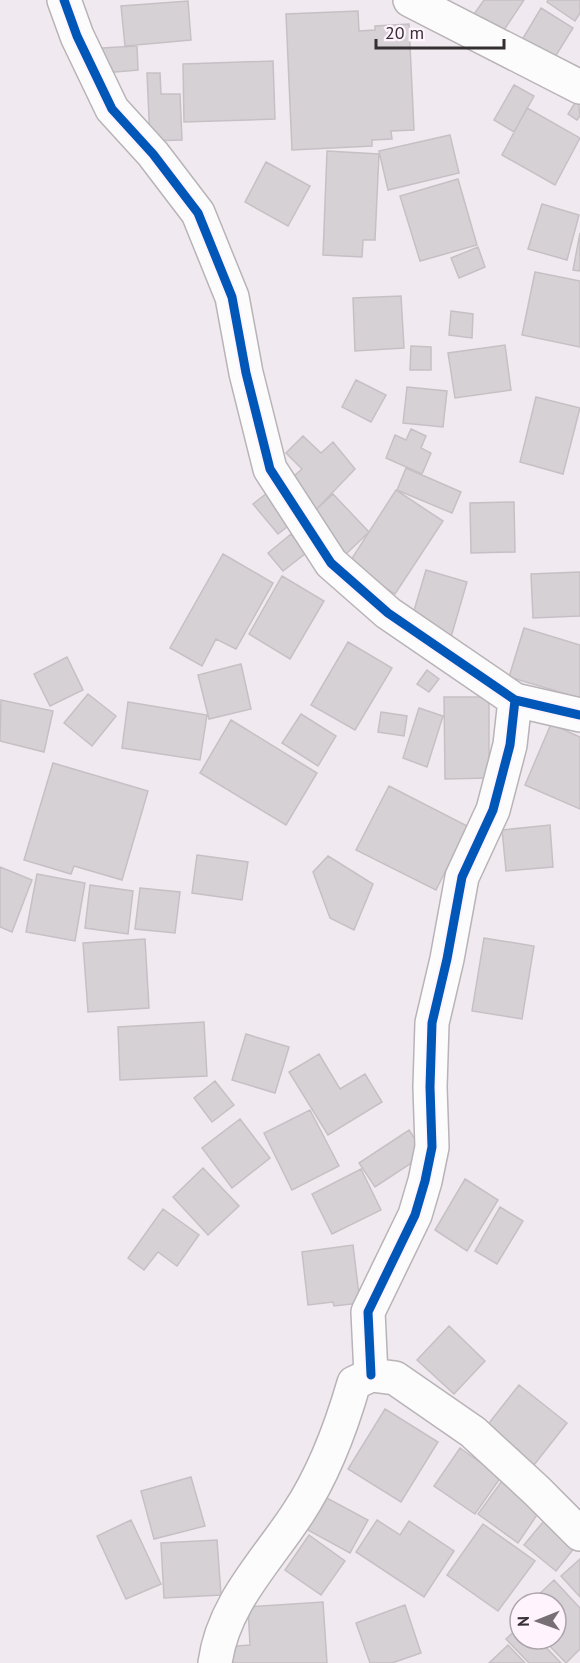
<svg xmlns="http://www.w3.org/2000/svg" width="580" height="1663" viewBox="0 0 580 1663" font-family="'PT Sans',sans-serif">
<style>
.building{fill:#d6d1d5;stroke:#c6c0c5;stroke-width:1.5}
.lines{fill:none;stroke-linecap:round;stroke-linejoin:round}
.minor-casing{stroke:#b8b3b7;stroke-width:36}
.minor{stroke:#fdfcfd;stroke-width:33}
.cycleway-casing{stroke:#fff4fd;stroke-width:13}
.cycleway{stroke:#0057b8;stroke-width:9}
</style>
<rect width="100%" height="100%" fill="#f0e9ef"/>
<path class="building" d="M484,0h40l-24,36 -28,-19z
M548,0h32v13l-5,8 -28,-19z
M188,1l3,39 -66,6 -4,-40z
M541,8l32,20 -23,37 -31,-20z
M358,11l1,20 16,-1v-4l34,-2 5,106 -23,1 1,8 -20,1v6l-80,4 -6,-136z
M137,46l1,24 -34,3 -2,-25z
M273,61l2,58 -91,3 -1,-58z
M147,73h13l1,21h19l2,46 -32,1z
M514,85l20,11 -20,36 -20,-12z
M578,98l2,18 -3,4 -9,-6z
M527,108l53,30 -25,47 -53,-30z
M450,135l9,38 -71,17 -9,-39z
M327,151l52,3 -4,86h-12l-1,17 -39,-2z
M266,162l44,24 -22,40 -43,-24z
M458,179l19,66 -57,16 -20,-65z
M542,204l37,11 -12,45 -39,-11z
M580,233v38l-7,-1z
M478,247l7,20 -26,11 -8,-20z
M535,272l45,9v66l-58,-12z
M401,296l3,52 -49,3 -2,-53z
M451,311l22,3 -1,24 -23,-3z
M505,345l6,45 -56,8 -7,-45z
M411,346l20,1v23h-21z
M356,380l30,15 -15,27 -29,-15z
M407,387l40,4 -4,36 -40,-4z
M536,397l44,11 -17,66 -43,-12z
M411,429l15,7 -5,12 10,5 -9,21 -36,-16 9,-23 11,5z
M303,436l18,17 12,-11 22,27 -45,47 -23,-34 15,-13 -16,-16z
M406,468l55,24 -9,21 -55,-23z
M396,490l47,31 -48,73 -46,-31z
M267,493l25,30 -14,11 -25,-30z
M333,494l36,38 -24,23 -36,-39z
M514,502l1,50 -44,1 -1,-50z
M291,534l15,19 -23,18 -15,-18z
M223,554l50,29 -37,66 -20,-10 -14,27 -32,-18z
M426,570l41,12 -16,55 -41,-13z
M580,572v44l-47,2 -2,-44z
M282,576l42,25 -34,58 -41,-25z
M524,628l56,17v53l-71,-21z
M348,642l44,26 -37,62 -44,-25z
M67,657l16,33 -33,16 -16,-32z
M241,664l10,45 -42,10 -11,-44z
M427,670l12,9 -10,13 -12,-8z
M88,694l28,22 -24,30 -28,-23z
M444,697h45v81l-44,1z
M1,700l52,11 -9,41 -44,-11z
M128,702l79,13 -7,45 -78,-12z
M419,708l24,8 -16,51 -24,-9z
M381,712l26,4 -3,20 -26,-4z
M301,714l35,22 -18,30 -36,-23z
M231,720l86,53 -31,52 -86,-52z
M551,724l29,13v72l-55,-24z
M53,763l95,28 -26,89 -48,-14 -3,8 -47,-14z
M389,786l86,44 -19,38 -7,-4 -13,26 -80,-40z
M550,825l3,42 -47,4 -4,-41z
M197,855l51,7 -6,38 -50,-7z
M328,856l45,28 -19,46 -24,-12 -17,-46z
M0,867l32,13 -20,52 -12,-5z
M37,874l48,9 -10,58 -49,-9z
M90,885l43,6 -5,43 -43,-6z
M140,888l40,4 -5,41 -40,-4z
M484,938l50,8 -12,73 -50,-8z
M145,939l4,69 -61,4 -5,-69z
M204,1022l3,54 -87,4 -2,-53z
M246,1034l43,13 -14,46 -43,-13z
M319,1054l21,35 25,-15 17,28 -54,33 -39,-63z
M215,1081l19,24 -22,17 -18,-24z
M310,1110l29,56 -47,24 -28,-57z
M240,1119l30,39 -38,30 -30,-40z
M409,1130l16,24 -50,33 -16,-24z
M203,1168l36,38 -31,29 -35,-38z
M361,1169l20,41 -49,24 -20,-40z
M465,1179l33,21 -31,51 -32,-21z
M500,1207l23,14 -26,43 -22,-13z
M163,1209l36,26 -22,31 -19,-14 -14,18 -16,-12z
M353,1245l7,58 -26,3 -1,-4 -25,3 -6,-53z
M449,1326l36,35 -31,33 -37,-34z
M519,1385l48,38 -33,42 -48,-38z
M385,1409l53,33 -37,60 -53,-33z
M460,1448l41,29 -26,37 -41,-28z
M191,1477l14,49 -51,13 -13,-48z
M504,1478l39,28 -25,37 -40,-29z
M323,1496l45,24 -18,33 -44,-24z
M548,1516l31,26 -23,29 -32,-26z
M131,1520l30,64 -35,15 -29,-63z
M377,1520l23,15 9,-14 45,30 -30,46 -68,-45z
M483,1524l52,37 -37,50 -51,-36z
M309,1535l36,26 -24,34 -36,-25z
M217,1540l4,55 -57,3 -3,-55z
M580,1559v38l-19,-21z
M554,1580l26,28v41l-14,14 -23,-24h13v-36h-26z
M323,1602l4,61h-102l-1,-16 26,-2 -2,-38z
M405,1605l16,48 -29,10h-22l-14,-40z
M520,1626v13h18l23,24h-32l-23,-24z
M508,1645l17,18h-36z"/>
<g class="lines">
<g class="minor-casing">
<path id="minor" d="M64,0l13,36 35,73 41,45 45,59 34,84 14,76 24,96 61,94 57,50 127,87 65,15
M410,0l170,87
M371,1375l-3,-63 47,-97 10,-34 7,-34 -2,-60 2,-64 15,-64 15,-82 31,-67 17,-65 5,-45
M215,1663c8,-60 52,-102 83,-150 26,-39 43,-85 56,-130l17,-8 24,3 78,54 64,59 43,43"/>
</g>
<use href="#minor" class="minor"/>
<g class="cycleway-casing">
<path id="cycleway" d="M64,0l13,36 35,73 41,45 45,59 34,84 14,76 24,96 61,94 57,50 127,87 65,15
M371,1375l-3,-63 47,-97 10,-34 7,-34 -2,-60 2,-64 15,-64 15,-82 31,-67 17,-65 5,-45"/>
</g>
<use href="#cycleway" class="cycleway"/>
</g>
<g transform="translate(538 1621) rotate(269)"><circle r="28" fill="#fff4fd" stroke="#aea5ac" stroke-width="1.5"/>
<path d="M0-4.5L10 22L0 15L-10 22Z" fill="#767075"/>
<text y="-9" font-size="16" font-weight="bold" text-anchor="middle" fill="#342f33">N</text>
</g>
<path d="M376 39v9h128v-9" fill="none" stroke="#342f33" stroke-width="3"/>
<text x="385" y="39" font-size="18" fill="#342f33" stroke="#fff4fd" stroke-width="4.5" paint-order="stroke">20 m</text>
</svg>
